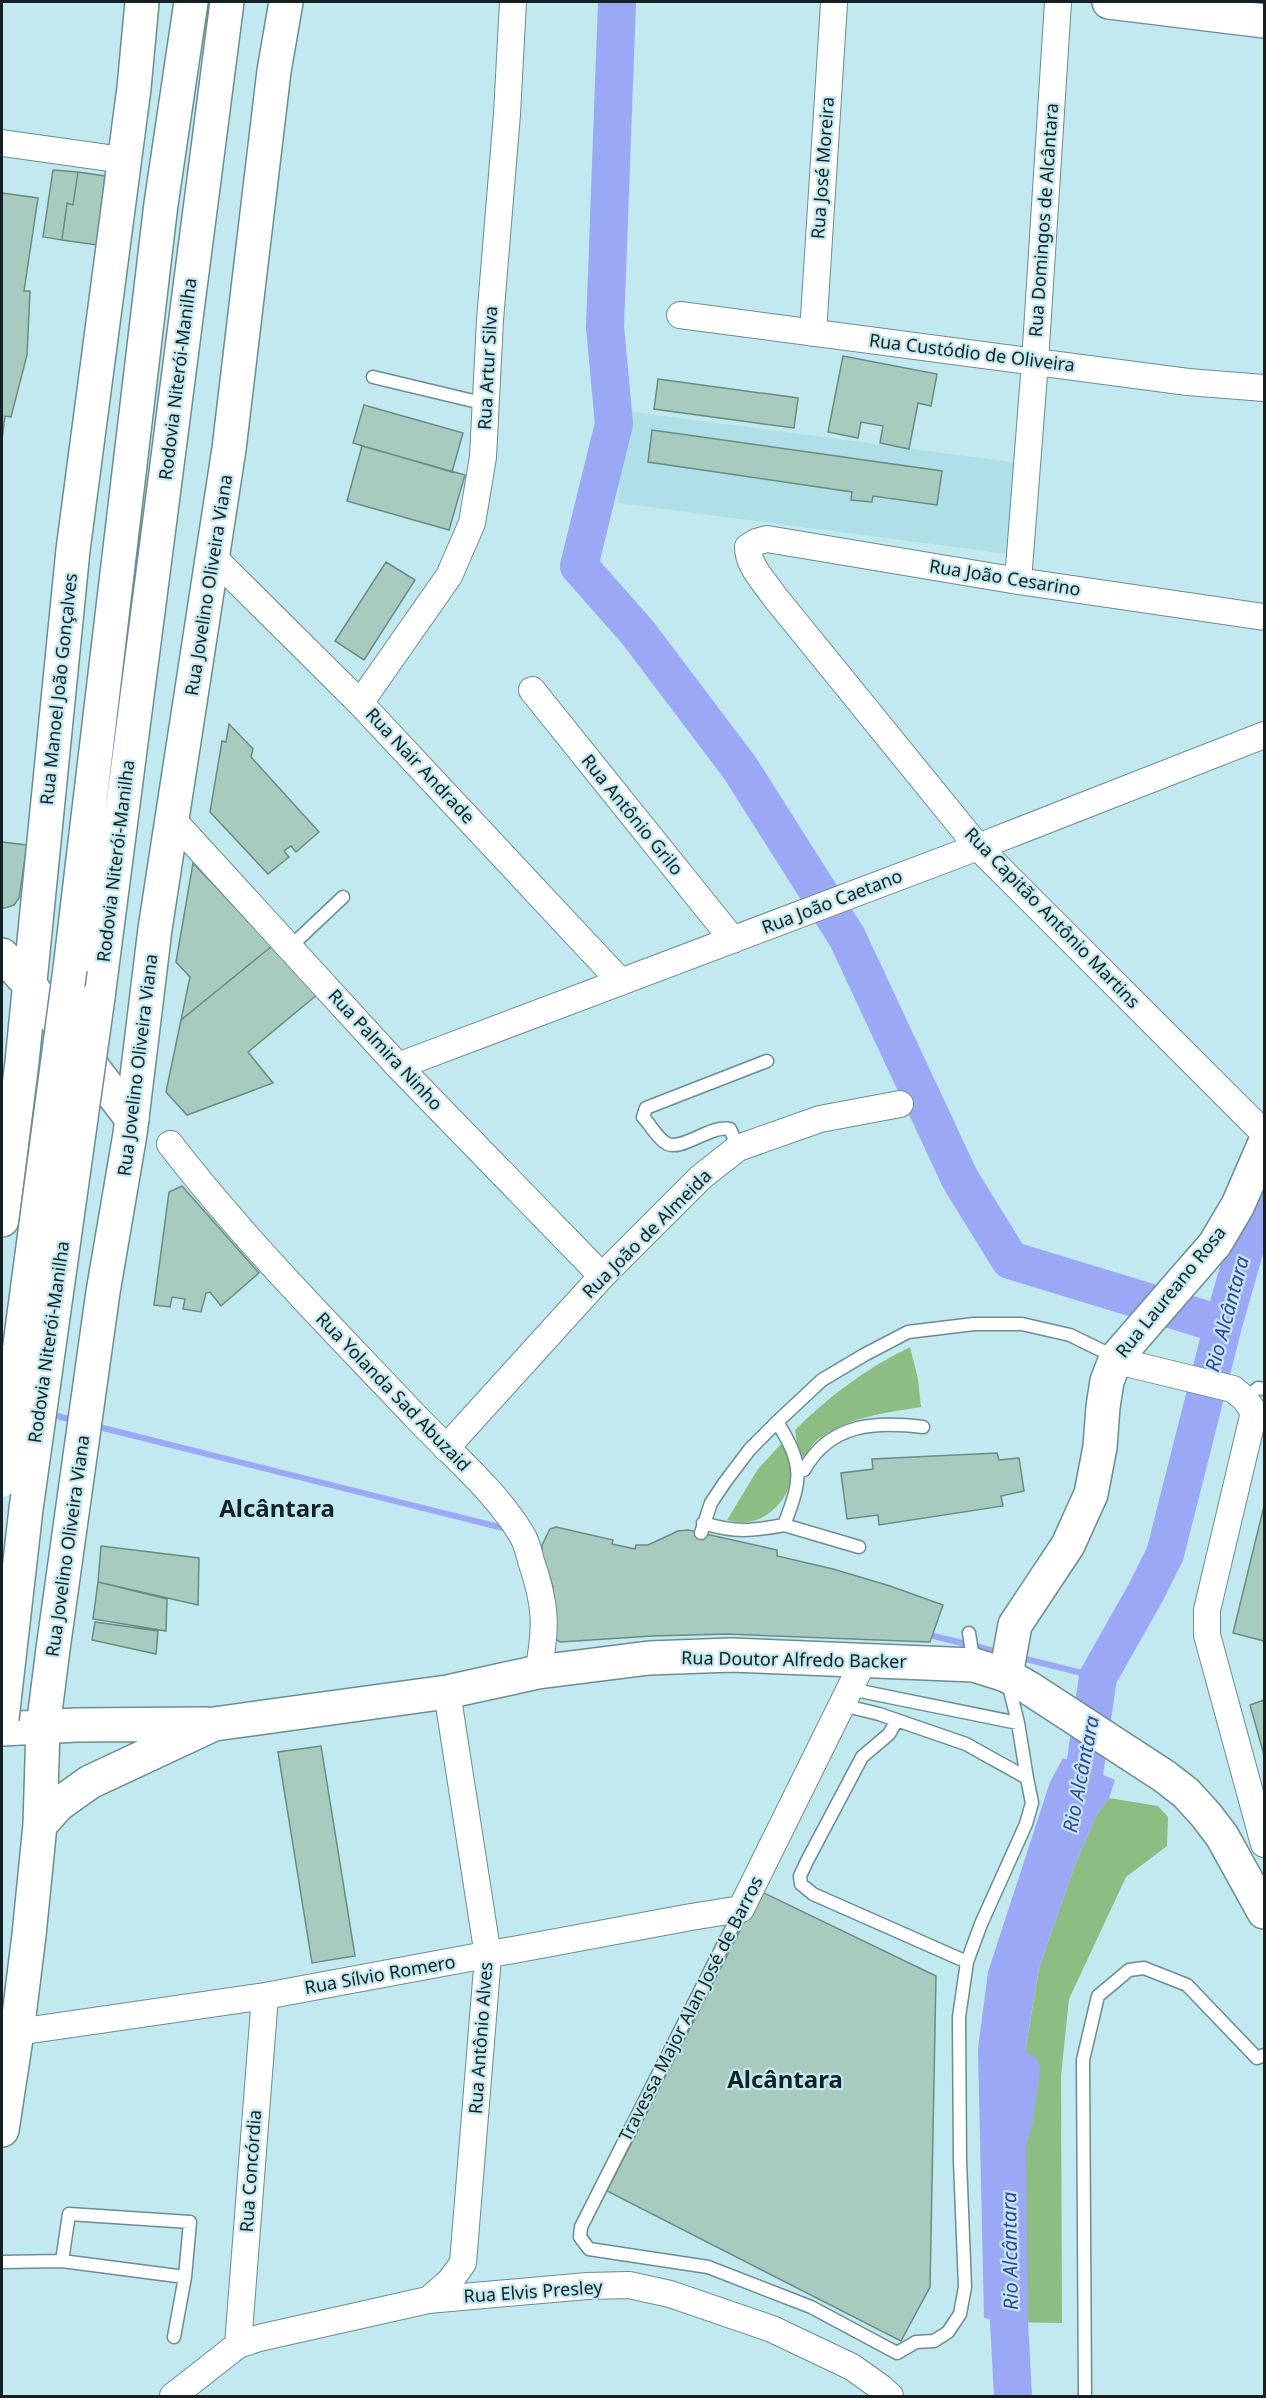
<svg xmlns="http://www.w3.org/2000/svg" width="1266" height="2398" viewBox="0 0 1266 2398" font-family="'Noto Sans',sans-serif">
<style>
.built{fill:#afdfe7}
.green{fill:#8cbd83}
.water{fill:#9ba8f5}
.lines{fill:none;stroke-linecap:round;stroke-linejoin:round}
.stream{stroke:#9ba8f5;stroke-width:6}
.river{stroke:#9ba8f5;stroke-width:38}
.building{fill:#a8cbc0;stroke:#6b8c82;stroke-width:1.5}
.lane-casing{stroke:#698d93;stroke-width:15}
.street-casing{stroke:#698d93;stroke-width:28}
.secondary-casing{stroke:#698d93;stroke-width:36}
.primary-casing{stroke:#698d93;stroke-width:36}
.highway-casing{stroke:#698d93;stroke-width:36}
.lane{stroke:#fff;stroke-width:12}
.street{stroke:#fff;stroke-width:26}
.secondary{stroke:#fff;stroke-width:33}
.primary{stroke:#fff;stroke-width:33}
.highway{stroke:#fff;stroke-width:33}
.highway-bridge-casing{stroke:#698d93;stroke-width:36;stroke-linecap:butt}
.highway-bridge{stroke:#fff;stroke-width:33}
.labels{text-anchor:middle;stroke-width:4.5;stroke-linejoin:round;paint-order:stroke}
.street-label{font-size:18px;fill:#132124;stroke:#c2e9ef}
.water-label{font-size:20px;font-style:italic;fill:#3c4099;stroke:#c2e9ef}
.district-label{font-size:24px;font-weight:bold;fill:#132124;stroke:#c2e9ef}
</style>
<rect width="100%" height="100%" fill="#c2e9ef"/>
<path class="built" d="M626,411l392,52 -9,91 -391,-51z"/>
<path class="green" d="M910,1347l8,32 3,28c-37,6 -73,10 -104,33 -6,5 -9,13 -15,18l-3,-3 -4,-25c34,-34 72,-62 115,-83z
M781,1444c2,4 6,8 8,12 12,28 -14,64 -43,66 -6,1 -13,-1 -19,-2l31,-51z
M1109,1798l49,8 10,11 -1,29 -41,31 -57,122 -8,77 1,247 -53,-1 5,-203 25,-151 37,-106 21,-48z"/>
<path class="water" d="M1063,1758l52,22 -6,18 -12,16 -21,48 -37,106 -25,151 -7,25 2,178 -25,-4 -6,-269 10,-77 62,-190z"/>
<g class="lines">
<path class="stream" d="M49,1414l28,7
M95,1426l412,103
M925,1634l74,18
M1018,1657l80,20"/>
<path class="river" d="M617,2l-12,325 9,97 -35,142 59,67 102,135 107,169 113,242 50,81 213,65
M1075,1818l6,-23 17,-118 48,-85 19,-38 58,-229 24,-84 17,-28
M1013,2396l-4,-74 -2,-178 7,-25 7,-49"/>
</g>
<path class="building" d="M53,170l25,2 -5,33 -6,-2 -5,37 -19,-3z
M78,172l27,4 -8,69 -35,-5 5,-37 6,2z
M2,193l36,5 -14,93h6l-3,64 -16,62 -6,-1 -3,24z
M843,356l94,18 -6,32 -13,-3 -9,46 -29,-6 3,-17 -22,-4 -3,16 -30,-6z
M658,379l140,19 -4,30 -140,-19z
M364,405l99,28 -11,39 -99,-29z
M652,430l290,41 -5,34 -64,-9 -1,6 -21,-2 1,-8 -204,-30z
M362,446l103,29 -16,55 -102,-29z
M386,562l29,18 -51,80 -29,-19z
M229,724l24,25 -2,8 68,75 -23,20 -5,-6 -7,5 5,6 -21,17 -58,-62 12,-71 4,1z
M2,842l25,3 -8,53 -5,7 -9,3h-3z
M193,863l79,83 -91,74 9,-43 -14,-15z
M272,946l46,48 -70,58 25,31 -86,32 -21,-23 15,-72z
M182,1186l77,87 -38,33 -11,-14 -4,1 -5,19 -18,-3 2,-10 -13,-2 -2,10 -16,-2 15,-113z
M997,1453l2,7 20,-2 5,33 -23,5 2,10 -124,19 -1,-10 -31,4 -6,-46 32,-4 -1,-10z
M1264,1506v135l-31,-8z
M556,1527l57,13 -1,4 23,5 1,-4h12l30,-14 10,-1 89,20v6l56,13 57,17 53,19 -13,37 -203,-8 -75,2 -92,6 -4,-3 -3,-52 -11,-33v-9l8,-16z
M101,1546l98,12 -1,47 -100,-23z
M98,1582l69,17 -1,32 -73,-12z
M95,1622l63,9 -2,23 -64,-14z
M1264,1700v55l-14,-50z
M321,1746l34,210 -43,7 -34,-211z
M760,1891l176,85 -6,311 -29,54 -294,-150z"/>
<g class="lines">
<g class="lane-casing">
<path id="lane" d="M373,377l113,27
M290,947l53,-50
M738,1148l-8,-19c-19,-5 -50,24 -64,14 -9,-5 -16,-19 -23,-26l3,-9 121,-47
M1245,1399l13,-11 6,1
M798,1472l6,-2c26,-47 72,-49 119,-43
M703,1523c33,10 48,8 81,2 18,-46 20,-60 -7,-103
M784,1525l75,22
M701,1533l10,-30 14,-21 25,-33 27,-27 45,-42 42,-25 44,-23 66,-8h48l48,11 45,22
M969,1633l5,31
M1008,1682l10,41 9,55
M850,1689l168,34
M897,1720l-8,14 -27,23 -55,104 -7,15 1,8 12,10 154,68
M741,1910l-160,317 -1,10 9,12 119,18 103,40 86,46 19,-11 18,-1 14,-9 12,-18 5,-27 -5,-126 -1,-144 8,-55 14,-38 45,-100 6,-21 -5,-25 -61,-34 -87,-30 -37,-9
M62,2261l7,-47 121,8 -5,55 -11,60
M2,2262l60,-1 123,16
M1085,2396l-2,-336 15,-64 31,-26 15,-2 43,17 70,73 7,-3"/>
</g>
<g class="street-casing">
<path id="street" d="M2,143l121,17
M680,315l508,67 76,6
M813,333l21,-330
M213,557l147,146 261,279
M1018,581l17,-219 23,-360
M1264,617l-246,-36 -251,-42 -11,3 -8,5c0,19 16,34 26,49l204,251 286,286
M532,690l201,250
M360,703l89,-127 23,-53 11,-66 7,-137 17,-206 6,-112
M172,819l226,247 204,210
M398,1066l580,-219 286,-112
M170,1144c75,97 162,184 246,273 36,38 79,73 106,118 5,8 7,18 9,26 15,43 16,66 7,111
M1130,1364l103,25 12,10 9,13 -47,198v25l57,209
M446,1448l156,-172 99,-99 37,-29 82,-29 80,-15
M17,2032l248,-36 426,-79 50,-8 123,-249
M428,2300l22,-19 13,-18 25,-307 -41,-264
M238,2345l27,-349
M173,2396l65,-51 21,-7 169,-38 159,-14 42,-1 41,9 102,35 80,38 28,20 10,9"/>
</g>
<g class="secondary-casing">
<path id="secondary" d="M1109,2l155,19
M2,955l27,29 103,135
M1006,1675l9,-50 53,-80 23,-51 9,-47 3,-40 4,-26 9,-23 99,-114 23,-39 26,-60"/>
</g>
<g class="primary-casing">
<path id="primary" d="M2,1220l20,-158 51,-512 61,-462 8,-86
M2,1729l74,-4 130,-1
M40,1825l19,-21 31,-22 124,-58 233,-32 91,-20 111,-14 82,-3 243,10 32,10 23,13 135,88 22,17 20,22 16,21 42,76
M2,2130l15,-98 12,-97 11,-110 3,-97 10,-79 50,-357 27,-158 25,-205 74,-480 45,-378 12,-69"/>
</g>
<g class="highway-casing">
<path id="highway" d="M70,969l91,-765 30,-202
M98,997l129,-995"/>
</g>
<use href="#lane" class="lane"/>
<use href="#street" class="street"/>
<use href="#secondary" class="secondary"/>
<use href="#primary" class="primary"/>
<use href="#highway" class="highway"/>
<g class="highway-bridge-casing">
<path id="highway-bridge" d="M2,1480l68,-511
M2,1719l24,-210 72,-512"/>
</g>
<use href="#highway-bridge" class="highway-bridge"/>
</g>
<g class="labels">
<g class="street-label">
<text transform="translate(823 168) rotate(-86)" y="6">Rua José Moreira</text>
<text transform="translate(1044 220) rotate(-86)" y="6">Rua Domingos de Alcântara</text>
<text transform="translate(972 353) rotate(7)" y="6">Rua Custódio de Oliveira</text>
<text transform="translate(488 368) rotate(-87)" y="6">Rua Artur Silva</text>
<text transform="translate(178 379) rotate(-83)" y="6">Rodovia Niterói-Manilha</text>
<text transform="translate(1005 578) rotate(9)" y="6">Rua João Cesarino</text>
<text transform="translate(209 585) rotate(-81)" y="6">Rua Jovelino Oliveira Viana</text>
<text transform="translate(59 689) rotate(-84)" y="6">Rua Manoel João Gonçalves</text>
<text transform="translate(420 766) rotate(47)" y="6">Rua Nair Andrade</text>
<text transform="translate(632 815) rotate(51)" y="6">Rua Antônio Grilo</text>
<text transform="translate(116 861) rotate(-83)" y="6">Rodovia Niterói-Manilha</text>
<text transform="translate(832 902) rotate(-21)" y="6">Rua João Caetano</text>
<text transform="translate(1052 918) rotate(46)" y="6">Rua Capitão Antônio Martins</text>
<text transform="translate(385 1050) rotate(47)" y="6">Rua Palmira Ninho</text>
<text transform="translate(138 1065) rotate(-83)" y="6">Rua Jovelino Oliveira Viana</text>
<text transform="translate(647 1234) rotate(-45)" y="6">Rua João de Almeida</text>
<text transform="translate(1171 1292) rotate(-51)" y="6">Rua Laureano Rosa</text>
<text transform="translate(49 1342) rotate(-82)" y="6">Rodovia Niterói-Manilha</text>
<text transform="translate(393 1392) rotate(46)" y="6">Rua Yolanda Sad Abuzaid</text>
<text transform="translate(68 1546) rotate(-82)" y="6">Rua Jovelino Oliveira Viana</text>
<text transform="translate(794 1660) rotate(1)" y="6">Rua Doutor Alfredo Backer</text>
<text transform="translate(380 1975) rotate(-10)" y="6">Rua Sílvio Romero</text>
<text transform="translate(691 2009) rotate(-63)" y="6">Travessa Major Alan José de Barros</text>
<text transform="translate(481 2038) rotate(-86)" y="6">Rua Antônio Alves</text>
<text transform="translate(251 2171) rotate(-86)" y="6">Rua Concórdia</text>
<text transform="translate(533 2292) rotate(-4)" y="6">Rua Elvis Presley</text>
</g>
<g class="water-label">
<text transform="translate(1227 1314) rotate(-75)" y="7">Rio Alcântara</text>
<text transform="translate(1081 1774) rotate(-79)" y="7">Rio Alcântara</text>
<text transform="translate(1010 2251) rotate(-91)" y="7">Rio Alcântara</text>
</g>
<g class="district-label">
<text x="277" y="1517">Alcântara</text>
<text x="785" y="2088">Alcântara</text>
</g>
</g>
<rect width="1266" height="2398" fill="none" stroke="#132124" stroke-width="6"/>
</svg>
